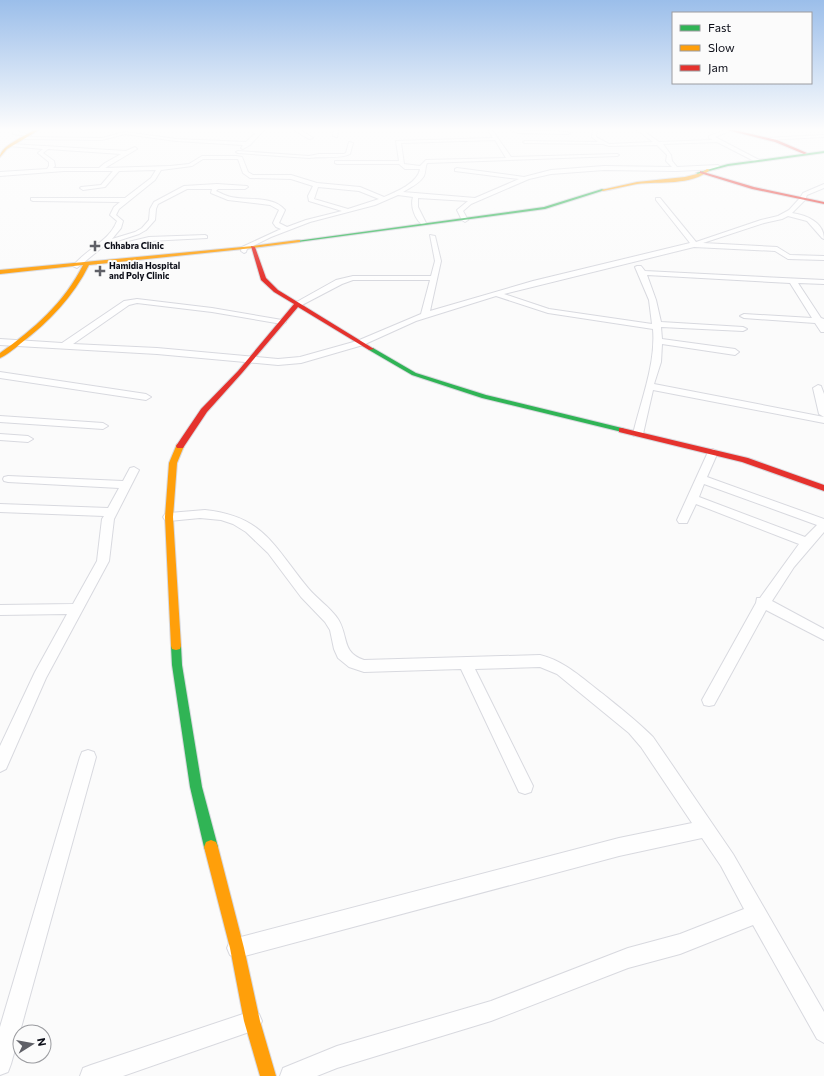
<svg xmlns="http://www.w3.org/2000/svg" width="824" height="1076" viewBox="0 0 824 1076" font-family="Commissioner,sans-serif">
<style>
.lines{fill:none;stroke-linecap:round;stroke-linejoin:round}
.street-casing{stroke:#d8d9df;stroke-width:2}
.fast-casing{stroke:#d8d9df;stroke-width:2}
.slow-casing{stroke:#d8d9df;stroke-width:2}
.jam-casing{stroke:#d8d9df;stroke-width:2}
.street{fill:#fefefe;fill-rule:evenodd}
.fast{fill:#30b455;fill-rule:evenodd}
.slow{fill:#ff9f0a;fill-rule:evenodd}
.jam{fill:#e5322d;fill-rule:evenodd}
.poi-dot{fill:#5f6067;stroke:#fbfbfb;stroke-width:1.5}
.labels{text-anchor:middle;stroke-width:4;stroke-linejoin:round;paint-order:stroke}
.far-poi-label{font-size:9px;font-weight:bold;fill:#0b0d17;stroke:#fbfbfb;text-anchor:start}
</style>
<rect width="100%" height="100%" fill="#fbfbfb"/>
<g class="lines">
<g class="street-casing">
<path id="street" d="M14,130h4v2l13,3 -2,1 -16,-2z
M259,130h5l-14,15 -7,4 -2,-1 2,-3 -67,-4 -51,-7 -23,6 -79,-1 -2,-1 2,-1 79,1 23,-6 51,7 70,3z
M294,130h6l13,8 -4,1z
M334,130h4l-1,7 -4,-1z
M488,130h4l19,27 106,-3 2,1 -2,1 -190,7c-2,4 -1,8 -3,13 -5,8 -13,11 -21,16l72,6 44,-19 -64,-8v-2l2,-1 67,9 27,-7 53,-4 68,1 -6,-6 1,-6 -10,-10 -48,1 -6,-2 -78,-1 -2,-1 2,-1 73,1 -6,-5 1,-7h4l-1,7 13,7 44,-2 -16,-12h5l17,12 54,-2 -4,-2v-2l16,-6h7l-17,7 46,24 -5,1 -39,-20 -54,2 8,11 1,6 5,6 41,-2 3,2 -3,2 -42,2 -72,-1 -53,4 -22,5 -58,25 -8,7 5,9 -3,2 -3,-2 -5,-10 11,-9 -50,-3v9l8,16 -3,2c-8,-5 -13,-19 -10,-28l-15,-2 -23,10 -65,17 -39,15 -24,12 -1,3 -2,1 -3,-2 1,-4 39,-18 -5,-2 -3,-4 6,-13 -9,-5 -42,-5 -17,-7 1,-4h-25l-29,15 -2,5 -1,11 -9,10 -7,4 -34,11 -28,23 -4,-2c13,-17 36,-24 44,-45l-7,-6 4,-8 6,-5 -87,-1 -2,-1v-2h94l26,-20 5,-8 -37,1 -14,16 -22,3 -3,-2 1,-1 20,-2 12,-14h-49l-64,5v-4l47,-3 2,-3v-4l-11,-9 5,-4 -34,-3 2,-2 115,7 9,-4 2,2 -32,19 65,-2 19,-2 13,-8h34l6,1 6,15 5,3h38l26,8 43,4 24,10c12,-5 34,-14 36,-28h-15l-6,-5h-62l-2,-1v-2h64l-3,-20 97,-3zM495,140l11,18 -80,2 -6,6 -16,-2 -3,-21zM48,149l73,5 -16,9 -6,5h-46l2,-2 -1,-5 -11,-8zM203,159h35l5,14 7,5 41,1 22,7 -5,10 1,5 33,10 -36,9 -19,7 -8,-4 6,-13c-13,-15 -37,-9 -54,-13 -5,-1 -10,-4 -15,-6l2,-2h27l3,-2 -1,-1 -30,-2 -33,2 -30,16 -4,7 -1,11 -7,8 -7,4 -23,7 9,-11 2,-7 -7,-6 3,-6 36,-29 6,-10 31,-4zM318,187l41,4 20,8 -31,10 -34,-10z
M511,130l57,2 2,1 -2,1 -49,-1z
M824,135v2l-58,3 -2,-1 2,-1z
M349,142l4,1 -3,11c-9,5 -29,2 -41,4l-71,-5 -2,-1 2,-1 71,5 10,-2h25l2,-1z
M824,184v4l-17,7 -2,5 -13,13c14,2 32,9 32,26l-2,-1 -15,-17 -19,-5 -6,3 -18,4 -61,20 74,4 13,8 34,1v4l-36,-1 -13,-8 -81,-4 -190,47 45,15 103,15 -3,-24 -14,-33 2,-1h4l4,5 179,9v4l-26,-1 23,35 3,1v13h-3l-6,-9 -71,-5 -4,-2 4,-2 68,4 -22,-35 -143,-8 9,25 5,22 82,5 4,2 -4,2 -82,-4 1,12 73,10 4,3 -4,3 -73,-11 -1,18 -7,22 170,33v6l-171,-33 -10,44 -1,2h-8l-1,-2c8,-34 23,-70 20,-105l-105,-16 -52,-17 -80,25 -53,24 -62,18 -23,2 -121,-11 -157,-9v-6l62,4 62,-42 13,-2 75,9 70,12 4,2 -4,2 -70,-12 -75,-9 -8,2 -56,39 84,4 121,11 22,-2 57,-16 64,-27 9,-34h-77l-11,4 -42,22h-3l-4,-2 43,-24 17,-4h78l4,-15 -5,-26 5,1 6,25 -11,50 103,-30 157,-38 -34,-43v-2h4l36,44 65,-22 17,-4 11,-6 11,-12 3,-5z
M205,235l2,1v2l-58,3 -22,4 -3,-2 25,-6z
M0,372l146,22 5,3 -5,3 -146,-22z
M818,385l3,1 3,8v23l-5,-3 -6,-26z
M0,416l103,7 5,3 -5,3 -103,-7z
M0,434l28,2 5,3 -5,3 -28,-2z
M713,449l5,3 -11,25 117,42v13l-30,35 -22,34 52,28v11l-58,-30 -52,95 -5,1 -5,-1 -2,-5 54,-97 1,-5h3l39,-54 -103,-40 -9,19h-8l-2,-3 31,-68zM704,484l113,41 -12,12 -106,-40z
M134,467l5,3 -25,49 -5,42 -63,117 -40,91 -6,3v-26l35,-74 32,-58 -67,1v-10l73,-1 24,-43 5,-42 2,-3 -104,-4v-8l108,4 11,-20 -111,-6 -4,-1 -1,-2 1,-2 4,-1 115,5 7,-13z
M205,510c59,6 69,37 103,78 9,11 22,19 30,31 11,18 3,33 26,41l176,-5c25,6 43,24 63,39 17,14 34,27 50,43l80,117 91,158v31l-7,-4 -64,-114 -73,29 -52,14 -137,53 -154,47 -20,8h-37l3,-8 54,-22 154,-45 137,-53 52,-14 64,-25 -23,-43 -19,-28 -83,18 -382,102 -7,-3 -3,-7 3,-7 7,-3 382,-100 73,-15 -51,-76 -12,-14 -72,-59 -17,-7 -65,2 58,117 -2,6 -6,2 -6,-2 -58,-123 -97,3 -15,-5 -11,-9 -4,-9 -4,-19 -5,-8 -24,-25 -33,-44 -22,-21 -13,-8 -12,-4 -21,-2 -31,3 -4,-1 -2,-3 2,-3 4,-1z
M88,750l6,2 2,5 -85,307 -3,8 -8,3v-48l80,-270 2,-5z
M252,1011l7,3 3,7 -3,7 -7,3 -129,45h-43l3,-8 8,-3z"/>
</g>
<g class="fast-casing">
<path id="fast" d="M824,151v2l-96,13 -30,8 -2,-1 32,-9z
M602,189l3,1 -60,19 -247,33 -2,-1 248,-34z
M369,348h4l43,25 70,22 136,33 4,2 -4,2 -140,-34 -70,-23 -43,-25z
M176,642l4,1 1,3 1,19 20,122 16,60 -2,5 -5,2 -5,-2 -2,-5 -14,-60 -18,-122 -1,-19 1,-3z"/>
</g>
<g class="slow-casing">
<path id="slow" d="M34,130h5l-32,19 -7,8c0,-11 25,-21 34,-27z
M707,169l3,1c-19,16 -50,11 -73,14 -11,2 -23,5 -34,7l-2,-1 36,-8 48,-5 16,-4z
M298,240h2v2l-47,6 -164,17c-16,32 -40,57 -69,79 -6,5 -13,11 -20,14v-5c34,-24 64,-50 83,-88l-83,9v-4l253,-24z
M177,444h6l1,2 -7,17 -4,54 8,129 -1,3 -4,1 -4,-1 -1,-3 -6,-129 4,-54z
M211,840l5,2 2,5 26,101 16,73 16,55h-16l-16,-55 -14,-73 -26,-101 2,-5z"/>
</g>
<g class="jam-casing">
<path id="jam" d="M727,130h7l43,10 30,13 -3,1 -29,-12z
M700,171l54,16 70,15v2l-72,-15 -52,-16z
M251,246l4,1 11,31 12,12 96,59 -5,1 -71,-43 -56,66 -35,39 -24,36h-6l-1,-2 25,-37 37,-38 56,-67 -20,-12 -13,-12z
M619,428h3l126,30 76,27v6l-82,-29 -123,-30z"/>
</g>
<use href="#street" class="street"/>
<use href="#fast" class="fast"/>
<use href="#slow" class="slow"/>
<use href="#jam" class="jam"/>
</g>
<linearGradient id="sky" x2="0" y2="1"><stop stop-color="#9bbeea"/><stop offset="0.46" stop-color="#fdfdfd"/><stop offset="1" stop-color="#fdfdfd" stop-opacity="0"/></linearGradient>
<rect width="824" height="281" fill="url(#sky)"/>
<g class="poi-dot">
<path d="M93 240h4v4h4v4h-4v4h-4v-4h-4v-4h4z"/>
<path d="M98 265h4v4h4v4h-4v4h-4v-4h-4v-4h4z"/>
</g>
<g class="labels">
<g class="far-poi-label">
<text x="104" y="249">Chhabra Clinic</text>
<text x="109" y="269">Hamidia Hospital<tspan x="109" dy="10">and Poly Clinic</tspan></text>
</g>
</g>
<rect x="672" y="12" width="140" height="72" fill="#fbfbfb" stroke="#9b9ca0"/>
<rect x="680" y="25" width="20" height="6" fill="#30b455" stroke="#9b9ca0"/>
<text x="708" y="32" font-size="12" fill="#0b0d17">Fast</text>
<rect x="680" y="45" width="20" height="6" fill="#ff9f0a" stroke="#9b9ca0"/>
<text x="708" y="52" font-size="12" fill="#0b0d17">Slow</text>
<rect x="680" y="65" width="20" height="6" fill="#e5322d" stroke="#9b9ca0"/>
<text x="708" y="72" font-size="12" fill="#0b0d17">Jam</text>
<g transform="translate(32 1044) rotate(79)"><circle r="19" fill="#fbfbfb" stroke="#9b9ca0"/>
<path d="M0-3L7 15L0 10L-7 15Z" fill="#5f6067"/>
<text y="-6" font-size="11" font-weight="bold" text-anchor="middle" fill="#0b0d17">N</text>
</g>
</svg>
